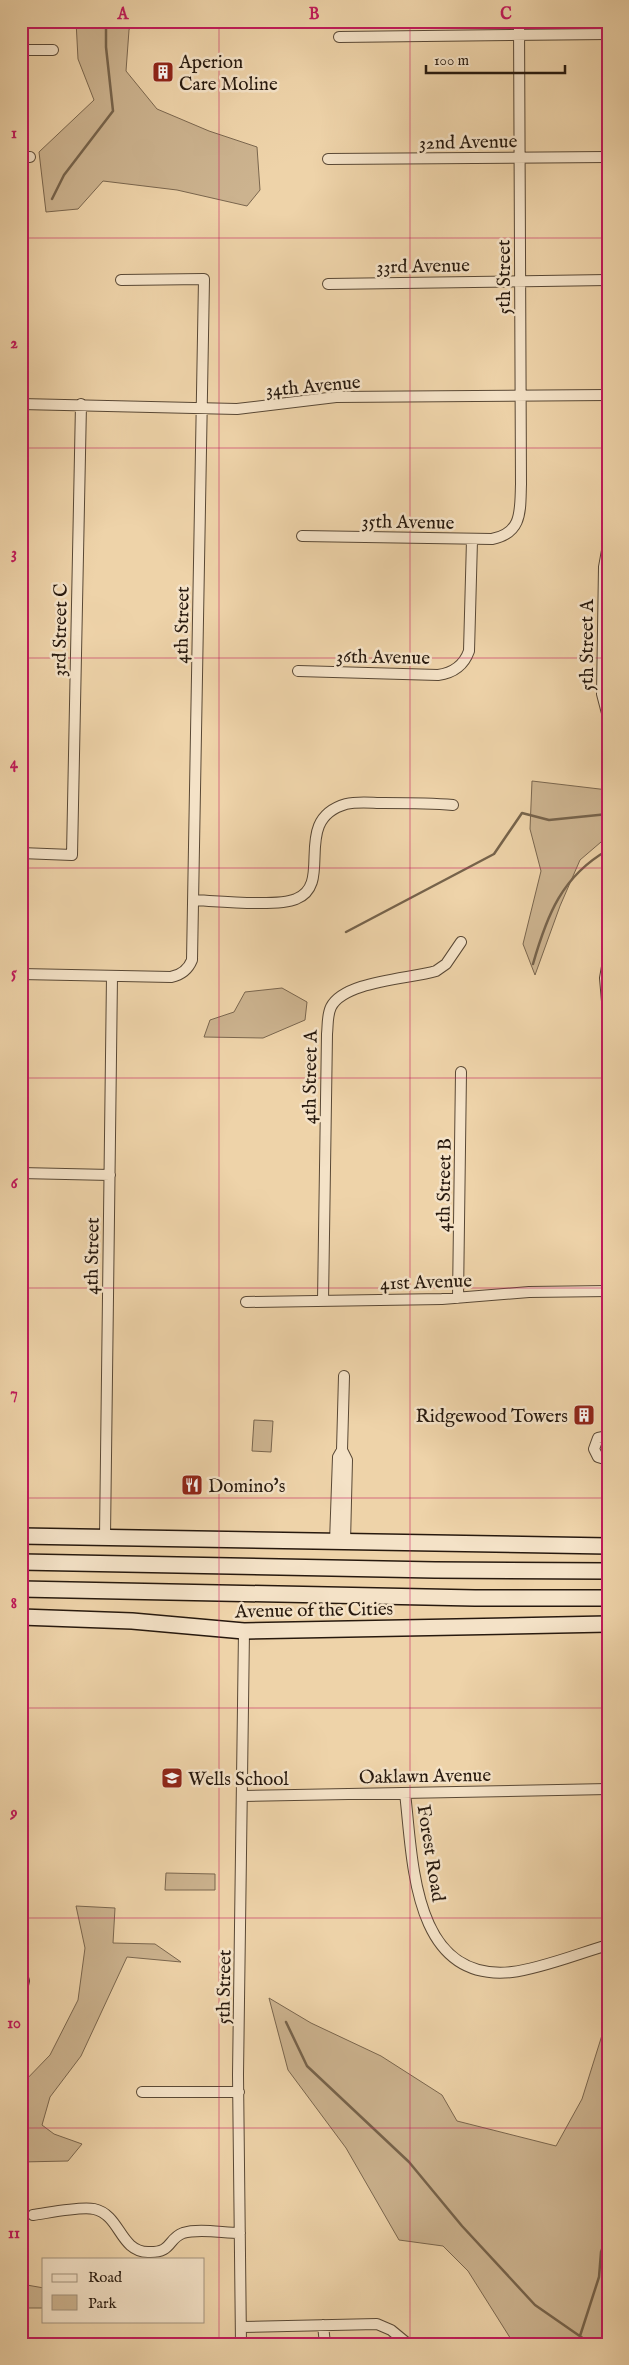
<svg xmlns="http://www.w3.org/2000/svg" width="629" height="2365" viewBox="0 0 629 2365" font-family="'IM FELL English',serif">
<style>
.green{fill:#ccb38f;stroke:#7a664e}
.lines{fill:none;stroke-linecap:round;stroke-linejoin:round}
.stream{stroke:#76634b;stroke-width:2.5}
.street-casing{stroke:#594835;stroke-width:12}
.secondary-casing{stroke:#27190e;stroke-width:18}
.street{stroke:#f4e2c7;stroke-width:10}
.secondary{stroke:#f4e2c7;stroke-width:15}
.grid{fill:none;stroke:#c2185b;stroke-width:1;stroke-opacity:0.55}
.labels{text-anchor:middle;stroke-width:5;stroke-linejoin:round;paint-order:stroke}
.poi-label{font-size:19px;fill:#27190e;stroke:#f4e2c7;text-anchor:start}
.street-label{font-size:19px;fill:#27190e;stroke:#f4e2c7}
.neatline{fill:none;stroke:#c2185b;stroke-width:2}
.grid-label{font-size:16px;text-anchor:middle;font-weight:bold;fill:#c2185b}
</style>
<rect width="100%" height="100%" fill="#eed3a9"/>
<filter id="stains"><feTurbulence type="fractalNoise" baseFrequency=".004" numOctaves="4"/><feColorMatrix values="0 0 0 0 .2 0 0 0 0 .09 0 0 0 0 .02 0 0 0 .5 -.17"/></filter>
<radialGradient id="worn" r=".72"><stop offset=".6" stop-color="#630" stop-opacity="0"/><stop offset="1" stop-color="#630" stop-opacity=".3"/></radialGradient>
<path class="green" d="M76,21h56l-3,9 -3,41 31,38 52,22 48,16 3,43 -13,16 -70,-16 -74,-9 -25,28 -32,3 -7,-60 55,-52 -16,-41z
M532,781l76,9v46l-28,24 -20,46 -25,69 -12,-31 18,-73 -11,-42z
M282,988l25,14 -2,18 -42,18 -59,-1 6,-17 24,-8 11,-20z
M254,1420l19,1 -2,31 -19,-1z
M166,1873l49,1v16h-50z
M76,1906l39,2 -2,35 42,1 26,18 -54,-5 -46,99 -31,41 -8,28 12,9 28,10 -14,17 -47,1v-77l29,-30 28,-55 7,-52z
M269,1998l42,25 70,33 61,39 15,26 99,25 26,-47 26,-83v328h-94l-46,-73 -25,-25 -44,-6 -53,-92 -58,-78z
M21,2284l23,4v20h-23z"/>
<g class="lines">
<path class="stream" d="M52,199l12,-24 49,-64 -7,-64v-26
M346,932l148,-78 28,-41 27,7 59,-6
M533,964c14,-49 29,-88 75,-114
M286,2022l21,44 102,96 53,64 73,79 49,34v5
M580,2336l19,-59 2,-25 7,-18"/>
<g class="street-casing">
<path id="street" d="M339,37l269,-3
M21,50h32
M21,157h9
M328,159l280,-2
M328,284l280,-4
M21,404l216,5 99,-12 272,-2
M302,536l190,3c31,-6 28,-29 29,-55l-2,-463
M608,545l-4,22 -2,127 6,23
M298,671l140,4c15,-2 26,-10 31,-24l3,-111
M21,853l51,2 9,-451
M193,900c23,1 85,7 103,-1 39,-15 -6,-79 50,-95 12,-3 26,-1 38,-1 23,0 46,0 69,2
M608,961l-3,17 3,35
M21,974l150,3c10,-2 17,-7 21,-17l12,-681 -83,1
M21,1173l89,2
M458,1298l3,-226
M323,1301l4,-267c1,-9 0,-19 4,-27 13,-26 78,-28 105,-36l10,-7 15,-22
M246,1302l196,-3 87,-7 79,-1
M608,1436l-10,2 -4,11 4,8 10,3
M342,1450l2,-74
M105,1537l7,-561
M335,1542l3,-85 4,-7 5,10 -2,82
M405,1793c8,67 7,190 107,179 28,-3 68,-19 96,-27
M244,1796l364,-7
M21,1972l3,9 -3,13
M142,2092h97
M33,2215c15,-2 47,-9 61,-6 27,6 25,42 54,43 25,1 19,-13 35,-19 16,-5 40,0 57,0
M323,2325l2,19
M242,2327l135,-3 14,6 17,14
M241,2344l-3,-269 6,-444"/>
</g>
<g class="secondary-casing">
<path id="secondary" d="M21,1536l587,10
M21,1562l414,8 173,1
M21,1589l454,9h133
M21,1617l111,4 112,10 364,-7"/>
</g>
<use href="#street" class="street"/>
<use href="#secondary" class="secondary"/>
</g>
<path class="grid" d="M219,21v2323M410,21v2323M21,238h587M21,448h587M21,658h587M21,868h587M21,1078h587M21,1288h587M21,1498h587M21,1708h587M21,1918h587M21,2128h587"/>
<defs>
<g id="building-square" transform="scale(1.125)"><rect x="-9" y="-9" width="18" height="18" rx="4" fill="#8f2418" stroke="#f4e2c7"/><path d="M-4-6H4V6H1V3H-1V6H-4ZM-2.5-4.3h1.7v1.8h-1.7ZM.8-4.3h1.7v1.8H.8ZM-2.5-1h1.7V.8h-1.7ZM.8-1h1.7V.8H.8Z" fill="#fff"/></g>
<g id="restaurant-square" transform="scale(1.125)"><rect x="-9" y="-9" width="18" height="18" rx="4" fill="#8f2418" stroke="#f4e2c7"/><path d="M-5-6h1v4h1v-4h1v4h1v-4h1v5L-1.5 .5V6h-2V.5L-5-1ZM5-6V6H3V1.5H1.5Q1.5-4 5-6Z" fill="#fff"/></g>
<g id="school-square" transform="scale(1.125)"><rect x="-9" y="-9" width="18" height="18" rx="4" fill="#8f2418" stroke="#f4e2c7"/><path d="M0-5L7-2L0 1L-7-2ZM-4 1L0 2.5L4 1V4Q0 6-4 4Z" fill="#fff"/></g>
</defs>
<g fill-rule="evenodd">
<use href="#building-square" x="163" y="72"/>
<use href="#building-square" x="584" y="1415"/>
<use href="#restaurant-square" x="192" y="1485"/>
<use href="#school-square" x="172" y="1778"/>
</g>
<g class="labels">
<g class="poi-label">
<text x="179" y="68">Aperion<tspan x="179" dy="22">Care Moline</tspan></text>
<text x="568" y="1422" text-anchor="end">Ridgewood Towers</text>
<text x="208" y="1492">Domino's</text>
<text x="188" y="1785">Wells School</text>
</g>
<g class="street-label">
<text transform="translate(468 141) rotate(-1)" y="7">32nd Avenue</text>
<text transform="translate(423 265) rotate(-1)" y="7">33rd Avenue</text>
<text transform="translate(503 277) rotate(-90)" y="7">5th Street</text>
<text transform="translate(313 385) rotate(-5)" y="7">34th Avenue</text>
<text transform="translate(408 521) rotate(1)" y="7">35th Avenue</text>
<text transform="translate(181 625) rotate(-89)" y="7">4th Street</text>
<text transform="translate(59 630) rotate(-89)" y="7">3rd Street C</text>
<text transform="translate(586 645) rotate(-90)" y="7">5th Street A</text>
<text transform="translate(383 656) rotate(1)" y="7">36th Avenue</text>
<text transform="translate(309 1077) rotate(-89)" y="7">4th Street A</text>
<text transform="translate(443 1185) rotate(-89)" y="7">4th Street B</text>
<text transform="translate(91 1256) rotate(-89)" y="7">4th Street</text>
<text transform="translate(426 1281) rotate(-2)" y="7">41st Avenue</text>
<text transform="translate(314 1609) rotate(-1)" y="7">Avenue of the Cities</text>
<text transform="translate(425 1775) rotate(-1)" y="7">Oaklawn Avenue</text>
<text transform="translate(432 1853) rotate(81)" y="7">Forest Road</text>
<text transform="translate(223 1987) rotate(-89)" y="7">5th Street</text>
</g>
</g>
<rect width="629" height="2365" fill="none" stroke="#eed3a9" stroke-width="55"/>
<rect x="42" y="2258" width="162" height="65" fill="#f4e2c7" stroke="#a2927d"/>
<rect x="52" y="2274" width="25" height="8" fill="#f4e2c7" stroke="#a2927d"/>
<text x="88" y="2282" font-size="15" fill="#27190e">Road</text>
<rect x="52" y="2295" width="25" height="15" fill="#ccb38f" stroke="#a2927d"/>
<text x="88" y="2308" font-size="15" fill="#27190e">Park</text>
<path d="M426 65v8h139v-8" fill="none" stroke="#27190e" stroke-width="2.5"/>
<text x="434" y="65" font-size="15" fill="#27190e" stroke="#f4e2c7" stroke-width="4" paint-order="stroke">100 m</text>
<rect x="28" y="28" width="574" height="2310" class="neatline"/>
<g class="grid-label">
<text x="123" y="19">A</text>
<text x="314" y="19">B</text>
<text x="506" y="19">C</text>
<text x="14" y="138">1</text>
<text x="14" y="348">2</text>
<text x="14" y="558">3</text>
<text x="14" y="768">4</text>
<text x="14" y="978">5</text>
<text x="14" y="1188">6</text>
<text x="14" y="1398">7</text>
<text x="14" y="1608">8</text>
<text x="14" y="1818">9</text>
<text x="14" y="2028">10</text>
<text x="14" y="2238">11</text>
</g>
<rect width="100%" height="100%" filter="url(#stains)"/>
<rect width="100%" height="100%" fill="url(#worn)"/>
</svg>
